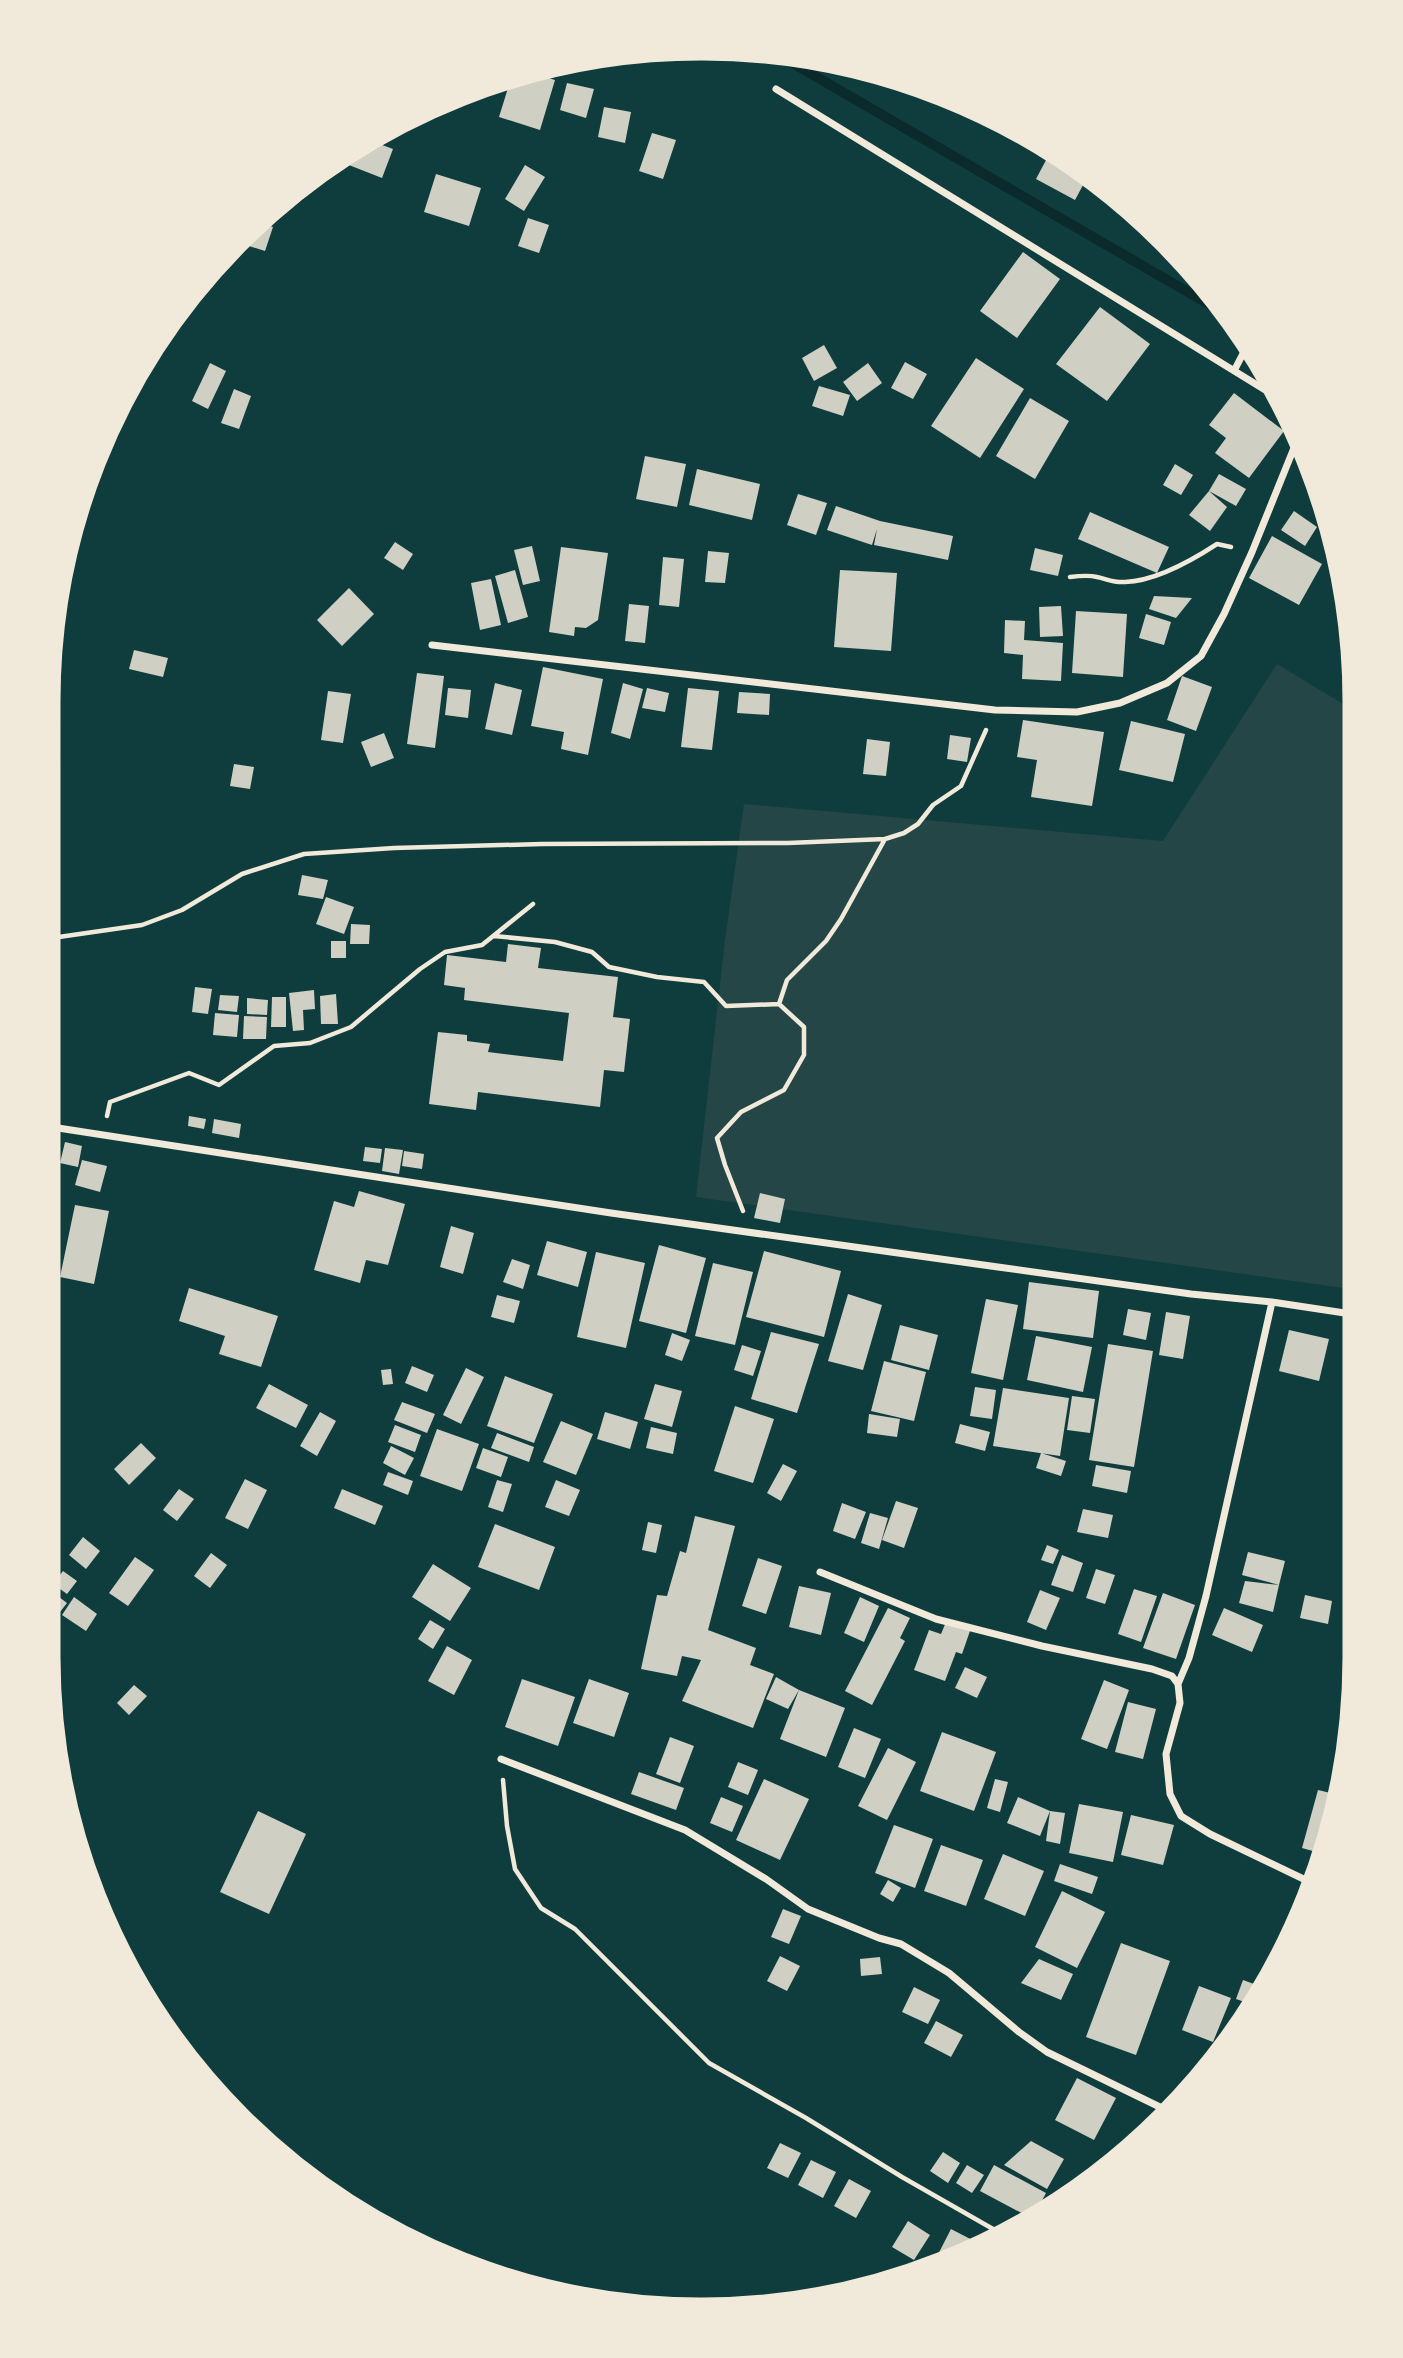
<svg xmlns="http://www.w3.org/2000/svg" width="1403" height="2358" viewBox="0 0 1403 2358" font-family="Roboto,sans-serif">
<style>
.green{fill:#244646}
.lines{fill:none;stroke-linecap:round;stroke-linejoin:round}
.stream{stroke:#0a2a2b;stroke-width:10}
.building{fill:#cfcfc3}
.path{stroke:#f1e9da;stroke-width:4.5}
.minor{stroke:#f1e9da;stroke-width:7}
.rim{fill:none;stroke:#f1e9da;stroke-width:9}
</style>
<rect width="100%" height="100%" fill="#0f3d3e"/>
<path class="green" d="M1277,664l81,49v577l-662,-93 29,-257 19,-136 419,37z"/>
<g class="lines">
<path class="stream" d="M770,50l461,267"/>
</g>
<path class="building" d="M526,71l29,9 -15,50 -41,-13 13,-42z
M915,82l26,8 -6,10 -22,-14z
M567,83l27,6 -8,29 -26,-8z
M604,107l27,5 -6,31 -27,-6z
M652,133l24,7 -13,39 -24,-8z
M366,139l27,10 -11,29 -51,-20z
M1053,147l14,8 5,4v5l17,10 -14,26 -39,-21z
M525,165l20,12 -21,34 -19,-12z
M436,174l45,14 -12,38 -45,-14z
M528,218l21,7 -10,28 -21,-7z
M255,221l18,6 -8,24 -32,-10z
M1023,252l37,27 -43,59 -37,-27z
M1100,307l50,37 -43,57 -51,-37z
M824,345l13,23 -23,13 -12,-23z
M976,358l48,31 -44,69 -49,-32z
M905,362l22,12 -14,25 -22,-11z
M210,363l16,8 -18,38 -16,-8z
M868,363l14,20 -25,18 -14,-19z
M819,386l31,9 -7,21 -31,-10z
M234,389l17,7 -12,33 -18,-6z
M1234,393l50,38 -35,47 -34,-25 11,-15 -17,-13z
M1030,398l39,23 -34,58 -39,-23z
M645,456l41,8 -9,43 -41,-8z
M1175,464l18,11 -12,20 -18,-10z
M697,469l63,15 -8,36 -63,-15z
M1219,474l27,15 -10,17 -27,-15z
M1209,491l18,16 -17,24 -21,-16z
M798,494l29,9 -11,32 -29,-10z
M836,506l44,15 73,15 -5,24 -74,-15 3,-16 -5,16 -45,-15z
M1294,511l23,16 -12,19 -24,-16z
M1090,512l79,35 -12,26 -79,-34z
M1272,536l50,28 -23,41 -50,-27z
M395,542l18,12 -10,16 -19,-12z
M532,546l8,35 -17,4 -9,-35z
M561,547l47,6 -10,67 -12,8 -11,-1 -1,9 -25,-4z
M1035,548l28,7 -5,21 -28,-6z
M708,551l21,2 -4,30 -20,-1z
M663,557l21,2 -5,48 -20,-2z
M515,570l13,47 -20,6 -13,-47z
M840,570l57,3 -6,78 -57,-4z
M491,579l10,46 -21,5 -9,-47z
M349,588l25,26 -32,32 -25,-26z
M1347,591l3,22 -12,-8z
M1154,596l38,2 -16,20 -27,-9z
M629,604l20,2 -4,37 -20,-2z
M1061,606l2,30 -23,1 -1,-30z
M1076,611l51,3 -4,63 -51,-4z
M1146,614l25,8 -7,23 -25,-7z
M1005,620l20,1 -1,19 39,3 -2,38 -39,-2 1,-24 -19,-2z
M134,650l34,8 -5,19 -34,-8z
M543,667l60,12 -15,76 -27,-6 3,-17 -33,-6z
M417,673l27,3 -9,72 -28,-4z
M1182,676l30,11 -16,44 -29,-11z
M495,683l27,7 -10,45 -27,-6z
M623,683l20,6 -13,50 -19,-6z
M448,688l23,2 -3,28 -23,-3z
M647,688l22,5 -4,19 -23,-4z
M688,688l31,3 -7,59 -31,-3z
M328,691l23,3 -8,49 -22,-3z
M739,692l31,2 -1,21 -32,-2z
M1023,720l81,12 -12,74 -61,-9 6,-37 -20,-3z
M1131,721l54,13 -12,48 -54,-12z
M384,733l10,25 -23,9 -10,-25z
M950,735l21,3 -4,24 -20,-3z
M867,739l23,3 -4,34 -23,-2z
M234,764l20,3 -4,22 -20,-3z
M302,875l26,5 -5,19 -25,-4z
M326,897l28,10 -10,27 -28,-10z
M351,924l19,1 -1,19h-19z
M331,941h15v17h-15z
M508,944l33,4 -3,20 80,9 -5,40 17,2 -6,53 -20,-2 -4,37 -122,-15 -2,18 -47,-6 9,-72 29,3v6l23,3 -2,8 75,9 6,-48 -105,-13 1,-12 -21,-3 3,-30 59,7z
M195,987l17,2 -4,25 -16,-2z
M314,990l1,19 -12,1 1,20 -11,1 -4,-38z
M336,994l2,30h-17l-1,-28z
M220,995l19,1 -2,16 -19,-2z
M272,997h14v30h-15z
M247,998l21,2 -1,15 -20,-1z
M215,1013l24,2 -2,22 -24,-2z
M244,1016l23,1 -1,22h-23z
M189,1116l17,3 -2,10 -16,-3z
M214,1119l27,5 -2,14 -27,-5z
M65,1142l17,4 -4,21 -18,-4z
M365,1147l17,2 -2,14 -17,-2z
M385,1148l18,2 -4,24 -17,-3z
M404,1151l20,3 -2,15 -20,-3z
M82,1160l25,6 -7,26 -25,-7z
M359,1191l46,13 -17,61 -22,-5 -6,23 -46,-13 20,-69 20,6z
M760,1193l25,6 -5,24 -26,-5z
M75,1205l34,6 -15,73 -34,-7z
M451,1226l23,7 -11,41 -23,-7z
M547,1241l40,11 -9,35 -41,-12z
M659,1245l47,13 -20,75 -47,-12z
M764,1251l77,20 -17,66 -78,-20z
M596,1252l49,11 -19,85 -49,-11z
M512,1259l18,6 -7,24 -20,-7z
M713,1263l40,9 -18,73 -40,-9z
M1029,1282l70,9 -6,47 -70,-9z
M189,1288l89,28 -17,51 -42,-13 6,-18 -46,-15z
M848,1294l34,11 -19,65 -35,-9z
M497,1295l23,6 -6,22 -23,-6z
M986,1299l32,6 -15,75 -32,-7z
M1128,1309l23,4 -5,27 -23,-5z
M1166,1312l24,4 -7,43 -24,-4z
M900,1325l38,10 -9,35 -38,-10z
M1289,1330l40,9 -10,42 -40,-10z
M771,1332l48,12 -22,69 -46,-14z
M672,1333l18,7 -8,21 -17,-6z
M1036,1336l56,11 -9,45 -56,-12z
M1108,1344l45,7 -19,116 -45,-7z
M742,1345l19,6 -8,25 -19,-6z
M884,1361l42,11 -12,49 -43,-10z
M412,1366l22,9 -7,17 -22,-9z
M466,1368l18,9 -23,47 -18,-9z
M391,1369l2,15 -10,1 -2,-15z
M505,1376l48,18 -19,49 -47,-17z
M269,1384l39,21 -12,23 -40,-20z
M655,1384l27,7 -10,36 -28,-8z
M975,1387l21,3 -4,29 -22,-3z
M1003,1388l66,10 -9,58 -67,-10z
M1072,1396l23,3 -5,34 -23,-3z
M402,1402l33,12 -8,19 -33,-13z
M735,1406l39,13 -21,64 -39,-12z
M320,1412l16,9 -19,35 -17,-10z
M605,1412l33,10 -8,27 -33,-10z
M869,1414l31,5 -3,18 -30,-4z
M561,1421l32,13 -17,41 -33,-13z
M960,1424l30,8 -5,19 -30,-8z
M395,1425l26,10 -6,17 -27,-10z
M651,1427l26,6 -4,21 -27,-6z
M437,1429l42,15 -17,47 -42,-15z
M497,1433l37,14 -5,15 -38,-14z
M141,1443l15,15 -27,27 -15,-16z
M391,1446l23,12 -9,17 -22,-12z
M483,1448l25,9 -7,20 -25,-9z
M1041,1453l25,8 -5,15 -25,-8z
M783,1464l14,7 -16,30 -14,-8z
M1096,1465l35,6 -4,22 -35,-7z
M388,1472l25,9 -5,14 -25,-10z
M245,1479l22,11 -19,39 -23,-11z
M497,1480l15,4 -9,28 -15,-5z
M556,1480l24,10 -11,26 -24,-9z
M179,1489l15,10 -17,22 -14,-11z
M342,1489l41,17 -8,19 -41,-17z
M896,1501l22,7 -14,40 -22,-8z
M842,1503l24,9 -11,27 -22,-8z
M1083,1509l30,6 -5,23 -31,-6z
M870,1513l18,5 -9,31 -18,-6z
M695,1516l40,10 -27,104 48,18 -6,17 24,9 -21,54 -71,-27 19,-41 -19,-4 -5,20 -36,-7 16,-74 10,1 13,-45 6,2z
M648,1522l14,3 -6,28 -14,-3z
M495,1524l60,23 -16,43 -61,-23z
M83,1537l17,14 -14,18 -17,-14z
M1047,1545l12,5 -6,14 -12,-4z
M1248,1552l37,9 -6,24 -37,-10z
M211,1553l16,12 -17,23 -16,-12z
M1062,1555l21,8 -10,29 -22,-7z
M135,1557l19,13 -26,36 -19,-13z
M758,1558l24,8 -16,48 -24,-8z
M433,1564l38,24 -21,33 -38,-24z
M1096,1569l19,6 -10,29 -19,-6z
M63,1571l14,10 -10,13 -14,-10z
M1245,1581l34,4 -6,27 -34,-9z
M799,1586l32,7 -10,42 -32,-8z
M1134,1589l23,7 -16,46 -23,-8z
M1040,1590l20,8 -14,32 -19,-8z
M1163,1593l32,12 -19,54 -33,-11z
M55,1594l12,9 -14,18 -9,-8v-5z
M1305,1595l27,6 -4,23 -28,-6z
M74,1597l23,17 -11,17 -24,-16z
M860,1597l19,9 -15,36 -20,-9z
M888,1608l22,10 -10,20 5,3 -33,64 -27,-14z
M1224,1608l39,17 -11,27 -40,-17z
M430,1620l15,9 -12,20 -15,-10z
M946,1622l24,9 -8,23 -6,-2 -11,29 -31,-11 15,-40 12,4z
M447,1646l25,14 -18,35 -26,-14z
M1358,1650v41l-13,-4z
M965,1667l22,10 -10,21 -22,-10z
M776,1677l23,13 -11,19 -22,-10z
M522,1679l53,18 -17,49 -53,-19z
M589,1679l40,14 -15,44 -41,-14z
M1104,1680l25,10 -22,59 -26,-10z
M134,1685l13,11 -18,19 -12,-12z
M799,1690l46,18 -19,49 -46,-18z
M1128,1702l28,7 -13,50 -28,-7z
M854,1728l27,11 -16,39 -27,-11z
M942,1732l54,20 -22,59 -54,-20z
M670,1737l24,9 -14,37 -24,-9z
M888,1748l28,14 -29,58 -29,-14z
M738,1762l20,8 -10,25 -20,-8z
M639,1772l45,16 -8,22 -45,-16z
M764,1779l45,20 -29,61 -44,-20z
M995,1779l13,3 -8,30 -13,-4z
M1318,1790l21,5 -12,60 -25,-7z
M721,1797l22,9 -11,26 -22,-9z
M1018,1797l32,14 -10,25 -33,-13z
M1079,1804l44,8 -10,50 -44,-9z
M258,1811l48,23 -37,80 -49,-22z
M1050,1811l15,2 -5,31 -14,-3z
M1131,1815l43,10 -11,40 -42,-10z
M894,1825l39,14 -18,49 -40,-15z
M941,1845l42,15 -17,46 -42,-15z
M1003,1854l41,17 -19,45 -41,-17z
M1060,1864l38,13 -6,17 -38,-13z
M888,1880l13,8 -8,14 -13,-8z
M1062,1891l43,21 -28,56 -42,-21z
M783,1909l18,7 -12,28 -18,-7z
M1121,1943l49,18 -34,94 -50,-18z
M780,1956l20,10 -13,25 -20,-10z
M880,1957l2,17 -21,2 -1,-17z
M1039,1959l34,15 -12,26 -40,-17z
M1243,1980l22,8 -9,18 -20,-7z
M1199,1986l32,12 -18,44 -31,-12z
M914,1987l26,13 -12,24 -26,-12z
M936,2021l27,14 -12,22 -27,-14z
M1236,2022l8,4 -17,19 -3,-2z
M1077,2078l39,20 -22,42 -39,-20z
M1031,2141l33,18 -17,30 -43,-24z
M1128,2141l6,3 -15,16h-1z
M780,2143l21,10 -13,25 -21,-10z
M943,2152l17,11 -12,20 -18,-12z
M811,2160l25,12 -13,26 -25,-13z
M967,2165l17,10 -12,18 -16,-10z
M994,2165l52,28 -11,21 -6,3 -49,-26z
M849,2179l22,12 -15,27 -22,-12z
M908,2221l22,14 -16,25 -22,-13z
M951,2229l29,15 -50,26z"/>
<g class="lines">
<path class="path" d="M1070,577c8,-1 19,-2 27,0 10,2 17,6 28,5 30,-1 66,-21 92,-38l14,3
M494,936l61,6 37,10 17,15 48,10 47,5 22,24 53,-2
M45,939l97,-14 40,-15 60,-36 62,-20 90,-6 148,-4 246,-1 97,-4
M107,1116l3,-14 79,-29 30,12 55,-39 36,-3 41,-16 69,-58 25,-17 37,-7 51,-41
M743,1211l-18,-46 -8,-27 24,-26 43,-22 20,-35v-28l-25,-23 8,-24 39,-39 15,-22 44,-80 19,-6 14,-9 15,-19 28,-19 25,-56
M503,1780l4,46 8,43 26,39 34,21 134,134 97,55 96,59 98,56"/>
<path class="minor" d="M776,89l507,312
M1234,371l15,-29
M432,645l563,65 82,2 43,-9 47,-20 34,-27 23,-42 28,-62 46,-114
M45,1126l566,87 580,81 81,8 86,13
M820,1572l116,47 106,27 110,23 20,7 6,8 2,19 -14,51 4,40 11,22 29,18 106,51
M1178,1684l11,-26 17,-62 66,-294
M501,1759l184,71 81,49 42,30 71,29 22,6 48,29 70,59 28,20 119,58"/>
</g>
<path d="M0 0H1403V2358H0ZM701 56H702A645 645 0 0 1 1347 701V1657A645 645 0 0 1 702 2302H701A645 645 0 0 1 56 1657V701A645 645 0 0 1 701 56Z" fill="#f1e9da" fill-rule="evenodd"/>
<path class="rim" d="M701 56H702A645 645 0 0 1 1347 701V1657A645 645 0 0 1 702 2302H701A645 645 0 0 1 56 1657V701A645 645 0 0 1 701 56Z"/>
</svg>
